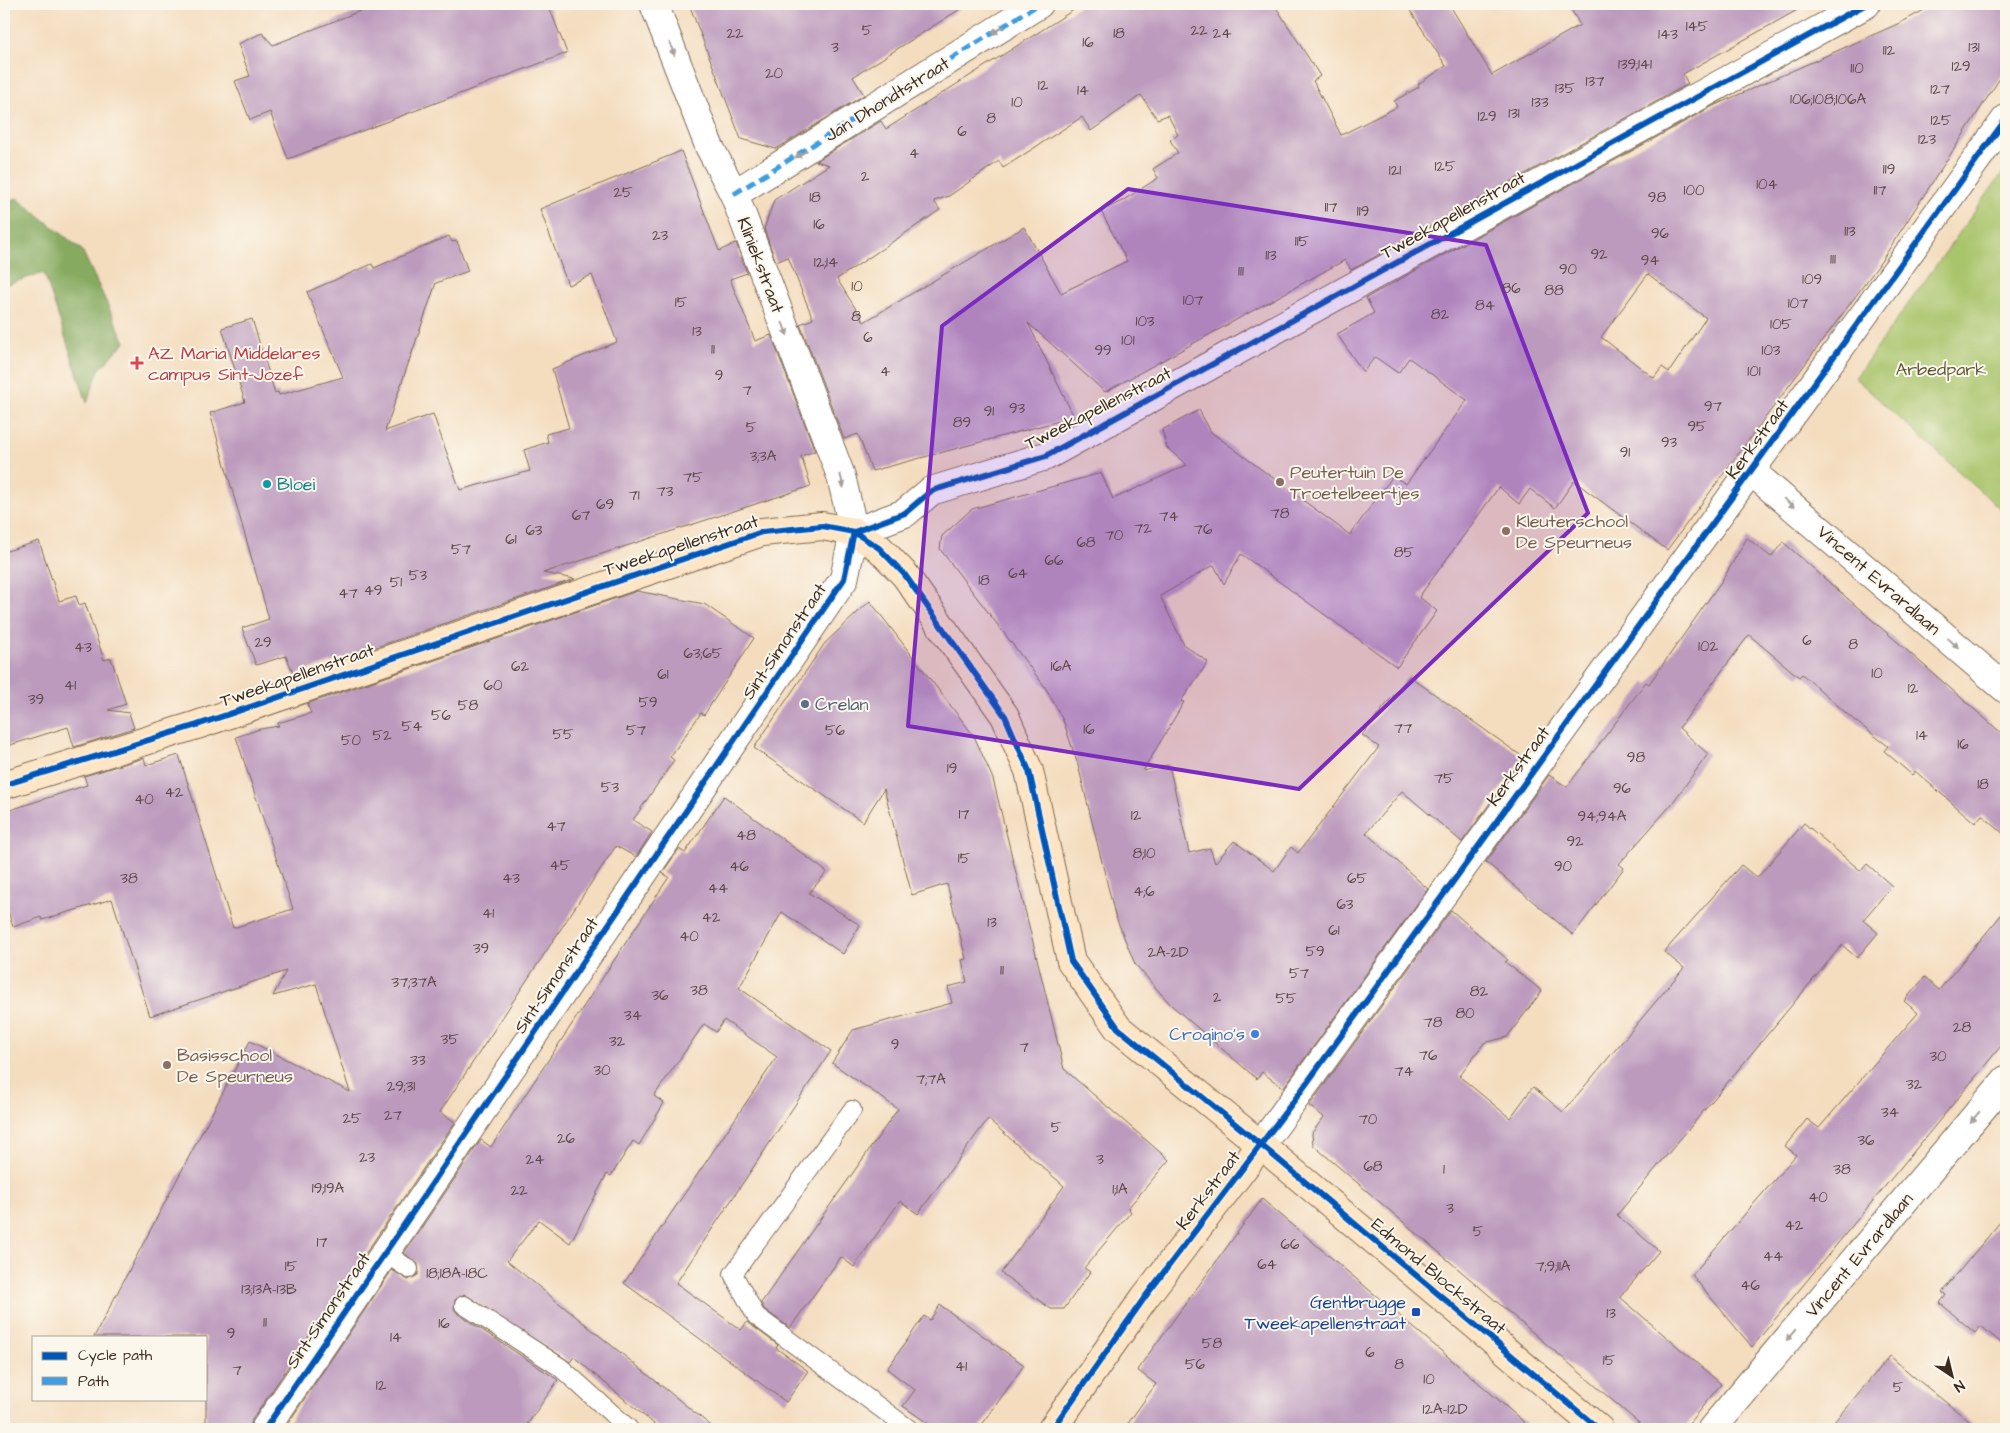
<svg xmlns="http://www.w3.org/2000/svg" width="2010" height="1433" viewBox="0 0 2010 1433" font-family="'Architects Daughter',sans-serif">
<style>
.green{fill:#a9c56c;stroke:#727845}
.forest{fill:#86aa60;stroke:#606a3f}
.building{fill:#bc9abd;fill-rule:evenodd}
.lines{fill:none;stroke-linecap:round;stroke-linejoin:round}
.lane-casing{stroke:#7c6956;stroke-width:20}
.street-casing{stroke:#7c6956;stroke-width:30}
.secondary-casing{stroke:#7c6956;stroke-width:30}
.lane{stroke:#fff;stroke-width:18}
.street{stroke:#fff;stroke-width:28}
.secondary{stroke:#fde5c5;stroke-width:28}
.quiet{stroke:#3f9ce0;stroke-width:5;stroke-dasharray:10 5;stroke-linecap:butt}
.cycleway-casing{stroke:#fbf7ec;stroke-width:9}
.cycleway{stroke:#0057b8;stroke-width:6}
.oneway{fill:#a79f9a}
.marked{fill:#7b2cbf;fill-opacity:0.2;stroke:#7b2cbf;stroke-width:4;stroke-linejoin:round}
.health-dot{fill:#e0444e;stroke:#fbf7ec;stroke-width:2}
.education-dot{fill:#8d6e63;stroke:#fbf7ec;stroke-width:2}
.culture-dot{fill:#0f9aa8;stroke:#fbf7ec;stroke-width:2}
.service-dot{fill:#5c6f8a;stroke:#fbf7ec;stroke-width:2}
.shop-dot{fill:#3f7fe0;stroke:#fbf7ec;stroke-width:2}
.transit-dot{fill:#1a4fb4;stroke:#fbf7ec;stroke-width:2}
.labels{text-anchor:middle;stroke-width:4;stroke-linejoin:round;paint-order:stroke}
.number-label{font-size:15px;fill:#5b4646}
.street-label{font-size:18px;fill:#3b2a1e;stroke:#fbf7ec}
.health-label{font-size:18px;fill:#be3a42;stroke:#fbf7ec;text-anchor:start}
.park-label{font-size:18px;fill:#5c5835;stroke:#fbf7ec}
.education-label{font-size:18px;fill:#785e54;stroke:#fbf7ec;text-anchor:start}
.culture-label{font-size:18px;fill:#0d838f;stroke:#fbf7ec;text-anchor:start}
.service-label{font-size:18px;fill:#4e5e75;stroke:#fbf7ec;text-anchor:start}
.shop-label{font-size:18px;fill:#366cbe;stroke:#fbf7ec;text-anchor:end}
.transit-label{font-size:18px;fill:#164399;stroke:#fbf7ec;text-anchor:end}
</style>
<rect width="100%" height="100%" fill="#fbf7ec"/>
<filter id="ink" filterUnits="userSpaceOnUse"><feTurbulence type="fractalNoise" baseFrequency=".02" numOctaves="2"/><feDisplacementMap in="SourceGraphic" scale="10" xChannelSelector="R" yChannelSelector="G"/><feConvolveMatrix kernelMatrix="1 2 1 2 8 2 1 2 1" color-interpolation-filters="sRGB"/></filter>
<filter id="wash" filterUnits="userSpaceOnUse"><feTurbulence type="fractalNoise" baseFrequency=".0096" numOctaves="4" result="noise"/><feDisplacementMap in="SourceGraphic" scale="20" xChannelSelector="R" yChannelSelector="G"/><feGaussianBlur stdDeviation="1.12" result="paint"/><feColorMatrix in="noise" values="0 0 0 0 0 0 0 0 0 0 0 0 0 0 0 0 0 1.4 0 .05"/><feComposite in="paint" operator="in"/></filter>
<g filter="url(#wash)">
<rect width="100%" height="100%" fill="#f4ddbf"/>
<path class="green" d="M2006,168v346l-151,-136z"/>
<path class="forest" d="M17,198l65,52 43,92 -26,28 -12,33 -43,-130 -40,12v-82z"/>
<g id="blocks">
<path class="building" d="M358,4h190l19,49 -279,106 -18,-47 -20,8 -15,-39 15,-5 -12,-32 24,-11 11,12 87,-34z
M689,4h279l-115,73 11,18 -88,54 -35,-10z
M1083,4h191l46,72 -7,5 28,54 56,-28 -3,-6 25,-14 -1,-3 28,-18 -40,-62h43l43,71 88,-50 -12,-21h240l-125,70 5,10 -337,186 -6,-10 -240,132 -77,-69 46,94 -202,54 -14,-37 -14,5 -44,-115 13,-5 -25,-62 -12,5 -12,-33 10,-29 55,-35 -13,-4 65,-40 5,8zM1141,95l16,24 11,-4 10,20 -8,5 8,13 -25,16 5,9 -36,23 -21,10 26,50 -66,32 -37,-66 -160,95 -27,-43 103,-69 -6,-9 15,-5 50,-35 4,7 79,-51 9,14z
M1935,4h71v65l-128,197 -211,284 -93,-69 -19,27 -25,-19 -11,15 -20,-17 -80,110 18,14 -40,56 -156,-113 -17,30 -10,-19 -54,31 24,49 24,17 -27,39 3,1 -41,69 26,-6 20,88 21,-5 5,15 19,-22 40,30 17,-24 7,6 81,-106 -17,-12 47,-59 114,81 -61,85 -60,-51 -36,42 62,56 -145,199 -21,-16 -5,7 -87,-75 -35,-40 -20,-49 -37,-150 -15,-45 -18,-33 -105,-138 2,-13 30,-27 129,-36 12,26 74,-34 -20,-17 -5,-18 37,-20 12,22 139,103 43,-59 13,8 61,-84 -58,-42 -11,15 -23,-16 -12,15 -26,-38 37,-21 -8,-15 347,-192 189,-84zM1648,274l58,44 -37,54 -7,-5 -8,11 -53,-41z
M681,151l38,100 17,-8 11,30 -17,6 25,62 16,-6 44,116 -14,5 10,30 -268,87 32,6 -281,96 -8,-19 -30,9 -14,-37 27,-9 -59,-206 35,-11 -23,-74 30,-9 23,74 3,-1 1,3 64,-18 -36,-85 65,-28 2,4 75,-32 3,6 5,-1 11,30 -32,12 -51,148 48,-17 27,76 70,-19 -6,-21 24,-8 -2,-8 23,-6 -17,-59 65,-27 -25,-67 -24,10 -28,-76z
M1747,538l24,19 12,-15 223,195v99l-24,-21 -7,8 -60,-52 -3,4 -28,-24 4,-5 -34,-26 -52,-46 -3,3 -50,-42 -70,93 29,26 -37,51 -52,59 5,4 -51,67 -87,-73 63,-87 18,12 79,-105 3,2 74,-105z
M39,541l20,60 17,-5 3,9 6,-2 19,57 7,-2 15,46 -18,6 21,3 5,15 -60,19 -6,-20 -64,20v-195z
M637,591l67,13 50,34 -50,77 -3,-2 -31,44 4,3 -41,60 19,12 -16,25 -20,-11 -17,25 -159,241 15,10 -203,298 -2,9h-44v-92h-112l156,-296 100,51 -34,-108 -43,12 13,-25 -136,45 -38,-117 -70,21 -1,-3 -28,10 -9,-29v-86l83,-27 -3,-9 60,-18 2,7 33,-10 54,173 60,-19 -57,-172 24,-8 19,-3 -1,-3 33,-10 -4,-9z
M870,601l104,135 19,43 71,290 105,91 -41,48 3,4 -47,56 6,4 -26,37h-13l-50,-36 63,-87 -76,-67 -70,95 -18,-13 -46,66 -13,-10 -51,71 -26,-19 -3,-6 137,-194 -66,-46 21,-33 99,-27 -4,-16 19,-5 -5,-22 4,-1 -19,-75 -35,11 -28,-106 -21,33 -109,-74 71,-105z
M724,796l103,76 -18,21 51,32 -17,29 -61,-42 -43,76 92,63 -155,232 65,47 6,-8 31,23 -2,3 32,23 -22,31 -162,-119 153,-226 -53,-37 -8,12 -12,-8 -50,72 10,7 -25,42 -6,-4 -22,35 -4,-2 -37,69 -31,-23 -32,41 208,168h-55l-86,-72 -4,5 -106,-68 -9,6 -1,9 4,5 100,66 -34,49h-240l108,-159 16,10 10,-5v-11l-14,-11 77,-113 10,7 178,-270 -7,-4 17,-24 6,4z
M1804,823l57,48 6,-7 25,22 -29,34 15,13 -21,25 -15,-13 -225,270 42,36 -39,46 101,87 -37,45h-38l-333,-284 -1,-12 12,-16 -15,-11 142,-196 57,50 -3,2 37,29 -35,46 -23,6 -25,33 51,42 23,-31 30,25 121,-144 -20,-16 77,-87 16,13z
M2006,909v131l-254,307 -60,-72 104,-120 -11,-9 22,-27 12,9 99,-115 -14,-12 21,-24 14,13z
M1262,1199l211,179 59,51h-408l32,-45 -19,-14z
M2006,1215v132l-25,-21 -6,7 -35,-30 6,-8 -4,-3z
M940,1305l84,60 -45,64h-43l-33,-23 12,-16 -28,-21 37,-53 6,4z
M1890,1356l23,20 66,53h-151z"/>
</g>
</g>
<g filter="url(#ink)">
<use href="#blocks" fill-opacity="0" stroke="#7c6956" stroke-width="1"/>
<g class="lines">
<g class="lane-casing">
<path id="lane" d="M852,1110l-119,164 23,42 153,113
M385,1253l24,16
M464,1305l96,62 69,62"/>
</g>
<g class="street-casing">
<path id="street" d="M734,194l305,-190
M1752,472l254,217
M854,532l51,-19 26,-22 115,-35 820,-452
M1261,1145l745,-1026
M265,1429l579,-850 10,-47 -13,-56 -107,-282 -25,-48 -55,-142
M1712,1429l294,-349"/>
</g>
<g class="secondary-casing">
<path id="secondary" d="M4,785l193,-60 565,-193 60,-6 32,6 25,16 26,27 100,141 24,55 42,190 47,67 143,117 338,284
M1052,1429l93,-132 116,-152"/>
</g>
<use href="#lane" class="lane"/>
<use href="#street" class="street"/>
<use href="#secondary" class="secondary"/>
<path class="quiet" d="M734,194l305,-190"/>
<g class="cycleway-casing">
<path id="cycleway" d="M854,532l51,-19 26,-22 115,-35 820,-452
M4,785l193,-60 565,-193 60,-6 32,6 25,16 26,27 100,141 24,55 42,190 47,67 143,117 338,284
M265,1429l579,-850 10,-47
M1052,1429l93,-132 151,-199 710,-979"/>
</g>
<use href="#cycleway" class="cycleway"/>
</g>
<defs><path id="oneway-solid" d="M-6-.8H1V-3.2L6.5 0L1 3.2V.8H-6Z" transform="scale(1.25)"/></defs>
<g class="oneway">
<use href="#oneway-solid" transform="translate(998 30) rotate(148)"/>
<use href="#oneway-solid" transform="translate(672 49) rotate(69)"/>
<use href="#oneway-solid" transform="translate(801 154) rotate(148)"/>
<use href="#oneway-solid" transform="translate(785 329) rotate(69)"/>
<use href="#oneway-solid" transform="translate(842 481) rotate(76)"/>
<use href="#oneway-solid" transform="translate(1789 503) rotate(40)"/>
<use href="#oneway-solid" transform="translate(1953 643) rotate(41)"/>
<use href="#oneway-solid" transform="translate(1975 1117) rotate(130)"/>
<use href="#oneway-solid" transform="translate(1791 1335) rotate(130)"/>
</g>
</g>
<path class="marked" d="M1128,189l358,56 102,268 -289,276 -391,-63 34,-400z"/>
<path class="health-dot" d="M134.5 355.5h5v5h5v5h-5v5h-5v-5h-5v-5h5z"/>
<g class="education-dot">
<circle cx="1280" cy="482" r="5"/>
<circle cx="1506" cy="531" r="5"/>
<circle cx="167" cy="1065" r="5"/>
</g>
<circle class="culture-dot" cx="267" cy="484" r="5"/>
<circle class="service-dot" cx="805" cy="704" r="5"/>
<circle class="shop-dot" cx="1255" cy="1034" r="5"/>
<rect class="transit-dot" x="1411" y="1307" width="10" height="10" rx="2.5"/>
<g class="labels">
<g class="number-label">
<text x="1697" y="31">145</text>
<text x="867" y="35">5</text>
<text x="1199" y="35">22</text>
<text x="735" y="38">22</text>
<text x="1119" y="38">18</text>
<text x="1222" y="38">24</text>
<text x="1668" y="39">143</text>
<text x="1088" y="47">16</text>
<text x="835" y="52">3</text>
<text x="1974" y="52">131</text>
<text x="1889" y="55">112</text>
<text x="1635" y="69">139;141</text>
<text x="1961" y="71">129</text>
<text x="1857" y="73">110</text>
<text x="774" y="78">20</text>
<text x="1595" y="86">137</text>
<text x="1043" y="90">12</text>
<text x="1565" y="93">135</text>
<text x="1940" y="94">127</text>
<text x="1083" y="95">14</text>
<text x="1828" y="104">106;108;106A</text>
<text x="1017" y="107">10</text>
<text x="1540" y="107">133</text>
<text x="1514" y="118">131</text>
<text x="1487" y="121">129</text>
<text x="991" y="123">8</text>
<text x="1941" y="125">125</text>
<text x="962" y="136">6</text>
<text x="1927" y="144">123</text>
<text x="914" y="158">4</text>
<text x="1445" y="171">125</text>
<text x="1889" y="174">119</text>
<text x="1395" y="175">121</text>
<text x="865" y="181">2</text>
<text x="1767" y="189">104</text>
<text x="1694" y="195">100</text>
<text x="1880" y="195">117</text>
<text x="623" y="197">25</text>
<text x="815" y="202">18</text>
<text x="1657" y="202">98</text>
<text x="1331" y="212">117</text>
<text x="1363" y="216">119</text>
<text x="819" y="229">16</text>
<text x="1850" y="236">113</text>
<text x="1660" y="238">96</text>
<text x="660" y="240">23</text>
<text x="1302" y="246">115</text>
<text x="1599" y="259">92</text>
<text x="1271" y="260">113</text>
<text x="1833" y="264">111</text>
<text x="1650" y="265">94</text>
<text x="826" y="267">12;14</text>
<text x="1568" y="274">90</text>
<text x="1241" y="276">111</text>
<text x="1812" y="284">109</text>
<text x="857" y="291">10</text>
<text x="1511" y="293">86</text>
<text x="1554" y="295">88</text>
<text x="1193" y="305">107</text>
<text x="681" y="307">15</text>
<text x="1798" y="308">107</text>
<text x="1485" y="310">84</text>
<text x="1440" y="319">82</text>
<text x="856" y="321">8</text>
<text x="1145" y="326">103</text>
<text x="1781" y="329">105</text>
<text x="697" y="336">13</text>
<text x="868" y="342">6</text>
<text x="1128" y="345">101</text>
<text x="713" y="354">11</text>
<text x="1103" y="355">99</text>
<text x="1771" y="355">103</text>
<text x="885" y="376">4</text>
<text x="1754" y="376">101</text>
<text x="719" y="380">9</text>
<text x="747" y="395">7</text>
<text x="1713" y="411">97</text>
<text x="1017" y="413">93</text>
<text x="989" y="416">91</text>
<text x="962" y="427">89</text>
<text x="1697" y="431">95</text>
<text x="751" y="432">5</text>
<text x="1669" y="447">93</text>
<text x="1625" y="457">91</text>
<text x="763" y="461">3;3A</text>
<text x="693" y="482">75</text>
<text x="665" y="496">73</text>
<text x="634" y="500">71</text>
<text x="605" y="509">69</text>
<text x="1280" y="518">78</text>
<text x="581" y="520">67</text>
<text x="1169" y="521">74</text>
<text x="1143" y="533">72</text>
<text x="1203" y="534">76</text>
<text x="534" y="535">63</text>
<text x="1114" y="540">70</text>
<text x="511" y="544">61</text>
<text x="1086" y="547">68</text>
<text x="461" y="554">57</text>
<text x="1404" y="557">85</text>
<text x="1054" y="565">66</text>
<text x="1018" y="578">64</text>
<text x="418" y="580">53</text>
<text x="984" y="585">18</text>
<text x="396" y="587">51</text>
<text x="373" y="595">49</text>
<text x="348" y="598">47</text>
<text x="1807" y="645">6</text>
<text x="263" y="647">29</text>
<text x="1853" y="649">8</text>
<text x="1708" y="651">102</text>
<text x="83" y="652">43</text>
<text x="703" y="658">63;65</text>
<text x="520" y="671">62</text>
<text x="1061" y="671">16A</text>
<text x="1877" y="678">10</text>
<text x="663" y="679">61</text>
<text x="70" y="690">41</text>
<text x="493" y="690">60</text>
<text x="1913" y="693">12</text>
<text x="36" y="704">39</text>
<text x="648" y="707">59</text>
<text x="468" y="710">58</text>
<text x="441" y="720">56</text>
<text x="412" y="731">54</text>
<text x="1403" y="733">77</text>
<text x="1089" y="734">16</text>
<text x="636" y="735">57</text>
<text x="835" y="735">56</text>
<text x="563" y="739">55</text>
<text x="382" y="740">52</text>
<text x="1922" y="740">14</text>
<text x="351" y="745">50</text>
<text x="1963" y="749">16</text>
<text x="1636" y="762">98</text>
<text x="952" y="773">19</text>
<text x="1444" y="783">75</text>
<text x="1983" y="789">18</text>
<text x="610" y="792">53</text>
<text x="1622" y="793">96</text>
<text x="174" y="797">42</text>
<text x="144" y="804">40</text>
<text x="964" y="819">17</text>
<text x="1136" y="820">12</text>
<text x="1602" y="821">94;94A</text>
<text x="556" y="831">47</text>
<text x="746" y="840">48</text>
<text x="1575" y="846">92</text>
<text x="1144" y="858">8;10</text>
<text x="964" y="863">15</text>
<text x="560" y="870">45</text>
<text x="739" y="871">46</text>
<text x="1563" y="871">90</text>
<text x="129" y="883">38</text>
<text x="511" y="883">43</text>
<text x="1357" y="883">65</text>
<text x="718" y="893">44</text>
<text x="1144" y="896">4;6</text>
<text x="1345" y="909">63</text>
<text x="488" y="918">41</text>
<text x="711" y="922">42</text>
<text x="992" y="927">13</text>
<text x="1334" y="935">61</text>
<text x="689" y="941">40</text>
<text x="481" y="953">39</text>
<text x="1315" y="956">59</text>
<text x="1168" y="957">2A-2D</text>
<text x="1002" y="975">11</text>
<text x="1299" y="978">57</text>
<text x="414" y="987">37;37A</text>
<text x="699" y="995">38</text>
<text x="1479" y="996">82</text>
<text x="660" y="1000">36</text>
<text x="1217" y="1002">2</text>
<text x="1286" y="1003">55</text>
<text x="1465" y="1018">80</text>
<text x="633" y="1020">34</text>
<text x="1433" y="1027">78</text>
<text x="1962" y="1032">28</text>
<text x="450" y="1044">35</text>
<text x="617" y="1046">32</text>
<text x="895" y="1049">9</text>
<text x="1024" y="1052">7</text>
<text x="1428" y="1060">76</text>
<text x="1938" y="1061">30</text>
<text x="418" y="1065">33</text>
<text x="602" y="1075">30</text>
<text x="1404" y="1076">74</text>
<text x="931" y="1084">7;7A</text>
<text x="1914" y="1089">32</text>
<text x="401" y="1091">29;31</text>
<text x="1890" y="1117">34</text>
<text x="393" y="1120">27</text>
<text x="352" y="1123">25</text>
<text x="1368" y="1124">70</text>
<text x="1056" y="1132">5</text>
<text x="566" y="1143">26</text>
<text x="1866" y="1145">36</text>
<text x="367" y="1162">23</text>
<text x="535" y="1164">24</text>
<text x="1100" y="1164">3</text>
<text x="1373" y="1171">68</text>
<text x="1444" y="1174">1</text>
<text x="1842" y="1174">38</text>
<text x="328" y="1193">19;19A</text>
<text x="1120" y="1194">1;1A</text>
<text x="519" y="1195">22</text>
<text x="1818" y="1202">40</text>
<text x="1450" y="1213">3</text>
<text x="1794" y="1230">42</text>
<text x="1478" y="1236">5</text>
<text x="322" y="1247">17</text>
<text x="1290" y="1249">66</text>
<text x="1773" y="1261">44</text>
<text x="1267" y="1269">64</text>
<text x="291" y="1271">15</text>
<text x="1553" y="1271">7;9;11A</text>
<text x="457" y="1278">18;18A-18C</text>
<text x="1750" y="1290">46</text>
<text x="269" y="1294">13;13A-13B</text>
<text x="1611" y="1318">13</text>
<text x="265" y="1327">11</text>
<text x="444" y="1328">16</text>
<text x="231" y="1338">9</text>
<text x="396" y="1342">14</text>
<text x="1212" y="1348">58</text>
<text x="1370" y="1357">6</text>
<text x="1609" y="1365">15</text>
<text x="1195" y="1369">56</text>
<text x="1399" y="1369">8</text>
<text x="961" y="1371">41</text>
<text x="237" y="1375">7</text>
<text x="1429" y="1384">10</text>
<text x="381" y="1390">12</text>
<text x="1898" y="1392">5</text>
<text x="1445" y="1414">12A-12D</text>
</g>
<g class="street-label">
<text transform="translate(887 99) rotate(-32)" y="6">Jan Dhondtstraat</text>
<text transform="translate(1453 215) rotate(-29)" y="6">Tweekapellenstraat</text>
<text transform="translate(761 265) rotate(69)" y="6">Kliniekstraat</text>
<text transform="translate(1098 408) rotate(-27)" y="6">Tweekapellenstraat</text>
<text transform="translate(1757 439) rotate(-54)" y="6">Kerkstraat</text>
<text transform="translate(681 545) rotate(-18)" y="6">Tweekapellenstraat</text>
<text transform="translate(1879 580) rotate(41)" y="6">Vincent Evrardlaan</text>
<text transform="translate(784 641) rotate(-56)" y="6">Sint-Simonstraat</text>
<text transform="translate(297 675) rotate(-19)" y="6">Tweekapellenstraat</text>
<text transform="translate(1518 766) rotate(-54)" y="6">Kerkstraat</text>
<text transform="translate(556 975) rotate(-56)" y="6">Sint-Simonstraat</text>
<text transform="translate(1208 1190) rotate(-53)" y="6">Kerkstraat</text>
<text transform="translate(1859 1255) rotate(-50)" y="6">Vincent Evrardlaan</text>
<text transform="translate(1439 1276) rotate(40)" y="6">Edmond Blockstraat</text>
<text transform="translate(328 1310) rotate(-56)" y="6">Sint-Simonstraat</text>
</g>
<g class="health-label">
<text x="148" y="359">AZ Maria Middelares<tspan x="148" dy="21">campus Sint-Jozef</tspan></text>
</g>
<g class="park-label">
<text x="1941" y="375">Arbedpark</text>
</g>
<g class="education-label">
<text x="1290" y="478">Peutertuin De<tspan x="1290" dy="21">Troetelbeertjes</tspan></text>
<text x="1516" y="527">Kleuterschool<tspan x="1516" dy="21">De Speurneus</tspan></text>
<text x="177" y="1061">Basisschool<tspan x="177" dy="21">De Speurneus</tspan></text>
</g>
<g class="culture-label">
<text x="277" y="490">Bloei</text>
</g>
<g class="service-label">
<text x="815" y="710">Crelan</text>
</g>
<g class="shop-label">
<text x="1245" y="1040">Croqino's</text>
</g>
<g class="transit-label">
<text x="1406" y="1308">Gentbrugge<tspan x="1406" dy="21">Tweekapellenstraat</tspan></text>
</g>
</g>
<rect width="2010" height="1433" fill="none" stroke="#fbf7ec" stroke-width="20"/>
<rect x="32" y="1336" width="175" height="65" fill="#fbf7ec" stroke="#aea59a"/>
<rect x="42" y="1352" width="25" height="8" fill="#0057b8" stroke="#aea59a"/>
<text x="78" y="1360" font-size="15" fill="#3b2a1e">Cycle path</text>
<rect x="42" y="1377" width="25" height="8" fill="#3f9ce0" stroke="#aea59a"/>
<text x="78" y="1386" font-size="15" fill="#3b2a1e">Path</text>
<g transform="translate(1952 1376) rotate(145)" stroke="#fbf7ec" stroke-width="4" paint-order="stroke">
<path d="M0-4L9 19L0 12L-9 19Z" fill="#3b2a1e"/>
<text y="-8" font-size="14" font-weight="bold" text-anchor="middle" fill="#3b2a1e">N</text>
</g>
</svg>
